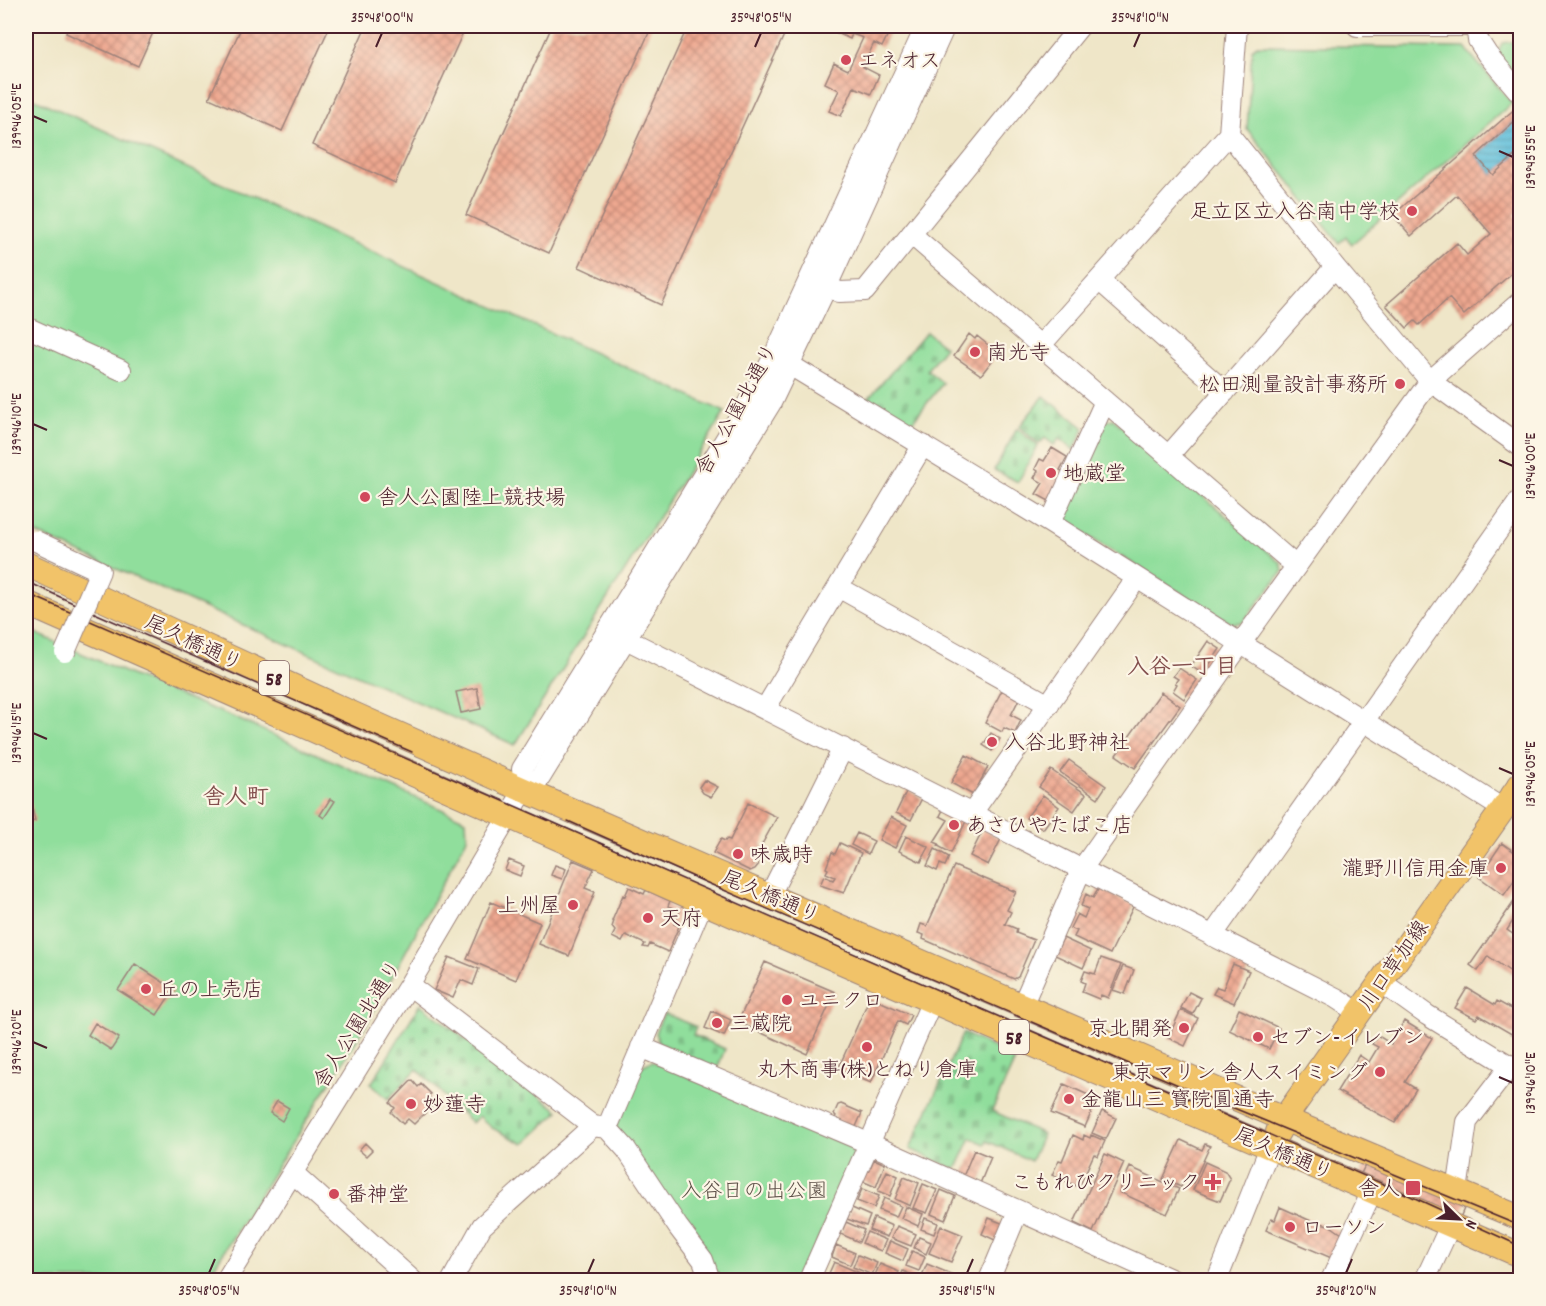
<svg xmlns="http://www.w3.org/2000/svg" width="1546" height="1306" viewBox="0 0 1546 1306" font-family="Dekko,'Klee One',sans-serif">
<style>
.green{fill:#90de9c;stroke:#6d7e64;stroke-width:1.5}
.cemetery{fill:url(#cemetery-stones);stroke:#6d7e64;stroke-width:1.5}
.water{fill:url(#water-rules);stroke:#536e83;stroke-width:1.5}
.building{fill:url(#building-cross-hatch)}
.lines{fill:none;stroke-linecap:round;stroke-linejoin:round}
.minor-casing{stroke:#9c827a;stroke-width:22}
.major-casing{stroke:#9c827a;stroke-width:26}
.minor{stroke:#fff;stroke-width:20}
.major{stroke:#f1c369;stroke-width:24}
.tram{stroke:#4a1f2b;stroke-width:1.5}
.minor-bridge-casing{stroke:#9c827a;stroke-width:22;stroke-linecap:butt}
.minor-bridge{stroke:#fff;stroke-width:20}
.ticks{fill:none;stroke:#4a1f2b;stroke-width:2}
.poi-dot{fill:#d1495b;stroke:#fcf5e5;stroke-width:2}
.labels{text-anchor:middle;stroke-width:4.5;stroke-linejoin:round;paint-order:stroke}
.shield{fill:#fcf5e5;stroke:#7f5f63;stroke-width:1.5}
.shield-label{font-size:20px;font-weight:bold;fill:#4a1f2b}
.poi-label{font-size:21px;fill:#4a1f2b;stroke:#fcf5e5;text-anchor:start}
.street-label{font-size:21px;fill:#4a1f2b;stroke:#fcf5e5}
.park-label{font-size:21px;fill:#5c4f47;stroke:#fcf5e5}
.neighbourhood-label{font-size:22px;font-weight:bold;fill:#834f4e;stroke:#fcf5e5}
.neatline{fill:none;stroke:#4a1f2b;stroke-width:2}
.ticks-label{font-size:15px;text-anchor:middle;fill:#4a1f2b}
</style>
<defs>
<pattern id="cemetery-stones" width="16" height="16" patternUnits="userSpaceOnUse" patternTransform="scale(1.5)"><rect width="16" height="16" fill="#90de9c"/><path d="M2 7V4a2 2 0 0 1 4 0v3zM10 15v-3a2 2 0 0 1 4 0v3z" fill="#7ebe87"/></pattern>
<pattern id="water-rules" width="6" height="5" patternUnits="userSpaceOnUse" patternTransform="scale(1.5)"><rect width="6" height="5" fill="#5cbedb"/><path d="M0 2.5h6" fill="none" stroke="#4e9ab2"/></pattern>
<pattern id="building-cross-hatch" width="8" height="8" patternUnits="userSpaceOnUse" patternTransform="scale(1.5)"><rect width="8" height="8" fill="#eea890"/><path d="M0 0l8 8M0 8l8-8" fill="none" stroke="#c38876"/></pattern>
</defs>
<rect width="100%" height="100%" fill="#fcf5e5"/>
<filter id="ink" filterUnits="userSpaceOnUse"><feTurbulence type="fractalNoise" baseFrequency=".0167" numOctaves="2"/><feDisplacementMap in="SourceGraphic" scale="12" xChannelSelector="R" yChannelSelector="G"/><feConvolveMatrix kernelMatrix="1 2 1 2 8 2 1 2 1" color-interpolation-filters="sRGB"/></filter>
<filter id="wash" filterUnits="userSpaceOnUse"><feTurbulence type="fractalNoise" baseFrequency=".008" numOctaves="4" result="noise"/><feDisplacementMap in="SourceGraphic" scale="24" xChannelSelector="R" yChannelSelector="G"/><feGaussianBlur stdDeviation="1.35" result="paint"/><feColorMatrix in="noise" values="0 0 0 0 0 0 0 0 0 0 0 0 0 0 0 0 0 1.4 0 .05"/><feComposite in="paint" operator="in"/></filter>
<g filter="url(#wash)">
<rect width="100%" height="100%" fill="#efe6c8"/>
<path class="green" d="M1520,41v41l-23,-27 5,-12z
M1257,45l208,3 47,55 -160,141 -6,-7 -7,6 -92,-114 5,-80z
M26,95l699,317 -210,333 -489,-216z
M1113,419l168,144 2,8 -40,51 -11,2 -166,-101 -4,-10 39,-91z
M26,629l121,53 86,35 233,103 1,18 -101,187 -160,255h-180z
M652,1061l199,85 3,9 -53,125h-85l-101,-154 26,-60z"/>
<path class="cemetery" d="M926,332l19,15 -18,23 16,13 -31,39 -7,-1 -37,-22z
M1044,396l40,32 -10,22 -15,-11 -5,6 -9,-7 -6,6 -20,-17z
M1017,429l21,17 -20,36 -24,-12z
M420,1004l139,107 -35,33 -32,-16 -13,-12 -7,7 -55,-54 -29,30 -17,-15z
M664,1013l32,14 -3,8 32,14 -8,20 -58,-26 -4,-10z
M963,1033l53,25 -24,53 51,23 -12,27 -44,-20 -2,3 -14,-6 -15,32 -46,-21z"/>
<path class="water" d="M1518,118l2,3v30l-27,24 -17,-19z"/>
<g id="blocks">
<path class="building" d="M69,26h87l-18,40 -72,-33z
M242,26h88l-48,105 -73,-33z
M366,26h100l-71,157 -83,-38z
M552,26h100l-103,227 -83,-38z
M688,26h81l16,7 -124,272 -82,-38z
M841,26h23l12,5 3,-5 12,2 -9,19 -8,-4 -11,24 16,8 -8,19 -17,-7 -13,29 -12,-5 10,-21 -14,-7 9,-20 14,7 15,-32 -11,-4 -2,5 -13,-6z
M1518,106l2,2v13l-2,-3 -42,38 17,19 27,-24v59l-5,5 5,6v45l-56,49 -15,-17 -30,27 -4,-4 -8,7 -21,-23 71,-62 10,12 24,-21 -34,-39 -46,41 -18,-21z
M969,334l6,5 2,-3 21,17 -17,22 -27,-19z
M1052,448l15,9 -7,13 5,3 -16,28 -13,-7 7,-11 -9,-5 4,-7 -3,-2 5,-10 4,2z
M1208,641l12,8 -17,25 -12,-8z
M1179,668l18,12 -13,19 -11,-8 4,-7 -2,-1 3,-4 -5,-3z
M477,688l4,21 -20,4 -5,-21z
M1002,690l17,9 -8,16 10,5 -6,13 -11,-5 -2,4 -17,-9z
M1161,692l19,14 -45,62 -19,-13z
M991,733l9,6 -8,12 -9,-6z
M966,755l22,12 -15,28 -22,-12z
M1069,760l37,26 -8,12 -38,-26z
M1051,770l35,24 -12,17 -35,-24z
M704,780l14,7 -7,10 -8,-4 -4,-6z
M907,790l15,8 -11,22 -15,-7z
M1043,795l16,12 -16,22 -17,-11z
M330,799l5,2 -11,17 -4,-3z
M26,800h4l5,21 -9,2z
M748,803l29,14 -16,29 6,4 -3,6 -7,-2 -2,2 4,2v6l-4,5 -5,2 -37,-18 8,-14 4,2 2,-2 3,1z
M943,810l23,11 -15,32 -13,-7 1,-2 -5,-2 14,-22 -8,-4z
M891,817l16,8 -12,23 -16,-8z
M983,830l18,9 -13,26 -18,-9z
M857,833l17,8 -6,13 -17,-9z
M906,836l23,11 -8,15 -22,-11z
M840,843l21,10 -17,40 -24,-8 4,-9 9,4 2,-3 -9,-4 2,-4 -2,-1 6,-16 3,2z
M1502,843l18,13v16l-16,23 -25,-18z
M935,849l14,8 -4,9 -5,-2 -3,7 -10,-5z
M509,860l15,6 -4,10 -15,-6z
M573,860l21,9 -9,19 10,4 -26,64 -30,-12z
M555,865l11,4 -4,10 -11,-4z
M954,866l62,26 -9,18 4,2 -6,12 12,5 -1,4 18,7 -16,37 -4,2 -91,-40 1,-4 -6,-2 3,-9 6,2z
M629,887l15,7 2,-4 24,11 -2,5 12,5 -6,13 5,2 -11,26 -18,-8 -2,4 -5,-1 2,-3 -19,-9 -4,7 -10,-5 3,-6 -3,-4 2,-6h-2l11,-26 2,1z
M1099,888l35,17 -24,49 -36,-17 3,-6 -7,-3 7,-14 7,4 4,-9 -7,-3 5,-12 7,4z
M1520,893v17l-13,20 13,9v35l-2,3 -30,-21 -10,15 -8,-6z
M491,902l49,21 -24,57 -49,-21z
M1063,938l28,13 -8,17 -28,-13z
M449,957l30,12 -6,16 -12,-5 -8,18 -19,-8z
M1101,958l20,7 -13,33 -7,-3 -2,4 -17,-7 3,-9 -4,-2 4,-10 10,3z
M765,962l70,30 -28,62 -69,-32z
M135,964l39,25 -17,26 -39,-25z
M1233,964l16,7 -15,32 -21,-9 4,-7 6,2z
M1123,966l11,4 -9,24 -12,-4z
M1467,988l28,17 2,-4 23,13v25l-41,-24 -3,4 -21,-11z
M1189,992l12,6 -8,16 -12,-6z
M870,997l41,18 -5,10 -8,-4 -27,62 -33,-14z
M1239,1009l40,19 -10,21 -40,-19z
M1181,1010l17,8 -13,28 -17,-8z
M712,1011l19,9 -7,16 -19,-8z
M1404,1021l28,17 -27,44 11,7 -21,34 -58,-32 22,-36 10,7 9,-15 -6,-3 5,-9 14,9z
M95,1023l24,15 -8,12 -23,-15z
M412,1080l6,7 3,-3 10,10 -3,2 7,7 -21,21 -6,-5 -5,5 -12,-12 4,-4 -5,-5z
M1064,1084l33,15 -12,28 -34,-14z
M277,1101l12,7 -7,13 -12,-8z
M841,1104l21,9 -7,16 -21,-9 2,-4 -2,-2 4,-9z
M1102,1111l14,7 -10,21 -14,-6z
M1073,1135l10,5 1,-5 6,3 1,-3 14,6 -7,15 -4,-2 -15,33 -27,-12 7,-15 3,1z
M1181,1140l21,10 3,-6 5,2 -17,37 -8,-4 -4,8 -18,-8z
M365,1143l7,7 -6,6 -7,-6z
M974,1150l17,7 -12,29 -17,-7z
M1105,1154l19,9 -31,69 -19,-9z
M1369,1157l99,42 -11,26 -100,-43z
M874,1159l11,5 -9,23 -14,-6 6,-16 3,1z
M1205,1162l20,9 5,8 -10,22 -27,-11z
M1130,1167l49,22 -12,25 -48,-22z
M887,1171l11,5 -8,20 -12,-5z
M904,1177l15,6 -9,23 -15,-7z
M923,1184l14,6 -10,23 -14,-5z
M862,1189l17,7 -5,12 -17,-7z
M941,1190l14,6 -10,24 -14,-6z
M884,1198l17,8 -5,11 -17,-7z
M906,1207l17,7 -5,12 -17,-8z
M1280,1207l31,14 18,4 13,9 -6,26 -70,-30 5,-11 4,1z
M852,1208l18,8 -4,10 -19,-7z
M874,1218l18,8 -5,11 -18,-7z
M925,1218l13,5 -4,11 -13,-5z
M989,1218l15,6 -7,17 -15,-7z
M846,1222l18,8 -5,12 -18,-8z
M897,1226l19,8 -5,12 -20,-8z
M941,1226l22,9 -12,27 -22,-9z
M867,1232l19,8 -5,11 -19,-8z
M919,1237l12,5 -5,12 -12,-6z
M890,1241l18,8 -5,12 -18,-8z
M836,1245l19,8 -5,12 -18,-8z
M912,1251l13,6 -6,14 -13,-5z
M858,1255l19,8 -5,12 -19,-8z
M834,1262l26,11 -4,7h-30z
M880,1264l19,8 -4,8h-6l-14,-5z
M927,1264l38,16h-45z
M903,1271l13,6 -2,3h-15z"/>
</g>
</g>
<g filter="url(#ink)">
<use href="#blocks" fill-opacity="0" stroke="#9c827a" stroke-width="1.5"/>
<g class="lines">
<g class="minor-casing">
<path id="minor" d="M1237,26l-8,108 106,133 95,114 90,65
M1357,26h123
M1476,26l2,14 9,14 33,39
M911,234l385,332
M1099,280l126,112
M827,286l12,6 26,-1 215,-265
M26,327l95,43
M1040,346l189,-212
M790,365l260,158 453,286
M1169,455l166,-188
M1050,523l55,-122
M838,587l211,118
M626,639l710,359 23,15
M765,709l158,-264
M524,790l-2,-21 232,-376 18,-33 154,-334
M972,813l165,-235
M770,895l73,-147
M1212,936l308,-436
M1381,982l46,33 93,57
M409,985l184,141 14,2 19,21 52,78 25,33 7,20
M1022,1006l59,-136 160,-227 189,-262 90,-79
M641,1047l227,96 305,137
M607,1128l96,-226
M293,1173l119,107
M1457,1191l10,-69 44,-57
M226,1280l183,-295 115,-195 16,-12 231,-375 56,-117 118,-260
M452,1280l30,-54 111,-100
M809,1280l123,-279
M989,1280l29,-69
M1217,1280l53,-133
M1331,1280l36,-78
M1425,1280l25,-54"/>
</g>
<g class="major-casing">
<path id="major" d="M26,564l327,150 171,76 760,329 236,99
M26,603l677,299 817,353
M1278,1132l6,-13 236,-334"/>
</g>
<use href="#minor" class="minor"/>
<use href="#major" class="major"/>
<path class="tram" d="M26,581l64,30 322,141
M26,593c459,202 918,404 1380,601l114,52
M568,821l137,61 485,208 330,136"/>
<g class="minor-bridge-casing">
<path id="minor-bridge" d="M36,541l64,30 -35,81"/>
</g>
<use href="#minor-bridge" class="minor-bridge"/>
</g>
</g>
<path class="ticks" d="M376,47l6,-14M755,47l6,-14M1134,47l6,-14M33,116l14,6M1499,151l14,6M33,424l14,6M1499,460l14,6M33,733l14,6M1499,768l14,6M33,1042l14,6M1499,1077l14,6M209,1273l6,-14M588,1273l6,-14M967,1273l6,-14M1346,1273l6,-14"/>
<g class="poi-dot">
<circle cx="846" cy="60" r="6"/>
<circle cx="1412" cy="211" r="6"/>
<circle cx="975" cy="352" r="6"/>
<circle cx="1400" cy="384" r="6"/>
<circle cx="1051" cy="473" r="6"/>
<circle cx="365" cy="497" r="6"/>
<circle cx="992" cy="742" r="6"/>
<circle cx="954" cy="825" r="6"/>
<circle cx="738" cy="854" r="6"/>
<circle cx="1501" cy="868" r="6"/>
<circle cx="573" cy="905" r="6"/>
<circle cx="648" cy="918" r="6"/>
<circle cx="146" cy="989" r="6"/>
<circle cx="787" cy="1000" r="6"/>
<circle cx="717" cy="1023" r="6"/>
<circle cx="1184" cy="1028" r="6"/>
<circle cx="1258" cy="1037" r="6"/>
<circle cx="867" cy="1047" r="6"/>
<circle cx="1380" cy="1072" r="6"/>
<circle cx="1069" cy="1099" r="6"/>
<circle cx="411" cy="1104" r="6"/>
<path d="M1210 1173h6v6h6v6h-6v6h-6v-6h-6v-6h6z"/>
<rect x="1405" y="1180" width="16" height="16" rx="3"/>
<circle cx="334" cy="1194" r="6"/>
<circle cx="1290" cy="1227" r="6"/>
</g>
<g class="labels">
<g class="shield">
<rect x="259" y="661" width="30" height="34" rx="4.5"/>
<rect x="999" y="1020" width="30" height="34" rx="4.5"/>
</g>
<g class="shield-label">
<text x="274" y="685">58</text>
<text x="1014" y="1044">58</text>
</g>
<g class="poi-label">
<text x="858" y="67">エネオス</text>
<text x="1400" y="218" text-anchor="end">足立区立入谷南中学校</text>
<text x="987" y="359">南光寺</text>
<text x="1388" y="391" text-anchor="end">松田測量設計事務所</text>
<text x="1063" y="480">地蔵堂</text>
<text x="377" y="504">舎人公園陸上競技場</text>
<text x="1004" y="749">入谷北野神社</text>
<text x="966" y="832">あさひやたばこ店</text>
<text x="750" y="861">味歳時</text>
<text x="1489" y="875" text-anchor="end">瀧野川信用金庫</text>
<text x="561" y="912" text-anchor="end">上州屋</text>
<text x="660" y="925">天府</text>
<text x="158" y="996">丘の上売店</text>
<text x="799" y="1007">ユニクロ</text>
<text x="729" y="1030">三蔵院</text>
<text x="1172" y="1035" text-anchor="end">京北開発</text>
<text x="1270" y="1044">セブン-イレブン</text>
<text x="867" y="1076" text-anchor="middle">丸木商事(株)とねり倉庫</text>
<text x="1368" y="1079" text-anchor="end">東京マリン 舎人スイミング</text>
<text x="1081" y="1106">金龍山三 寳院圓通寺</text>
<text x="423" y="1111">妙蓮寺</text>
<text x="1200" y="1189" text-anchor="end">こもれびクリニック</text>
<text x="1400" y="1195" text-anchor="end">舎人</text>
<text x="346" y="1201">番神堂</text>
<text x="1302" y="1234">ローソン</text>
</g>
<g class="street-label">
<text transform="translate(736 409) rotate(-61)" y="7">舎人公園北通り</text>
<text transform="translate(194 642) rotate(25)" y="7">尾久橋通り</text>
<text transform="translate(771 896) rotate(23)" y="7">尾久橋通り</text>
<text transform="translate(1393 965) rotate(-55)" y="7">川口草加線</text>
<text transform="translate(357 1024) rotate(-58)" y="7">舎人公園北通り</text>
<text transform="translate(1284 1153) rotate(23)" y="7">尾久橋通り</text>
</g>
<g class="park-label">
<text x="754" y="1197">入谷日の出公園</text>
</g>
<g class="neighbourhood-label">
<text x="1182" y="673">入谷一丁目</text>
<text x="236" y="803">舎人町</text>
</g>
</g>
<rect width="1546" height="1306" fill="none" stroke="#fcf5e5" stroke-width="66"/>
<g transform="translate(1459 1219) rotate(114)" stroke="#fcf5e5" stroke-width="4.5" paint-order="stroke">
<path d="M0-4.5L10 22L0 15L-10 22Z" fill="#4a1f2b"/>
<text y="-9" font-size="16" font-weight="bold" text-anchor="middle" fill="#4a1f2b">N</text>
</g>
<rect x="33" y="33" width="1480" height="1240" class="neatline"/>
<g class="ticks-label">
<text x="382" y="22">35°48'00"N</text>
<text x="761" y="22">35°48'05"N</text>
<text x="1140" y="22">35°48'10"N</text>
<text transform="translate(16 116) rotate(-90)" y="5">139°46'05"E</text>
<text transform="translate(1530 157) rotate(-90)" y="5">139°45'55"E</text>
<text transform="translate(16 424) rotate(-90)" y="5">139°46'10"E</text>
<text transform="translate(1530 466) rotate(-90)" y="5">139°46'00"E</text>
<text transform="translate(16 733) rotate(-90)" y="5">139°46'15"E</text>
<text transform="translate(1530 774) rotate(-90)" y="5">139°46'05"E</text>
<text transform="translate(16 1042) rotate(-90)" y="5">139°46'20"E</text>
<text transform="translate(1530 1083) rotate(-90)" y="5">139°46'10"E</text>
<text x="209" y="1295">35°48'05"N</text>
<text x="588" y="1295">35°48'10"N</text>
<text x="967" y="1295">35°48'15"N</text>
<text x="1346" y="1295">35°48'20"N</text>
</g>
</svg>
